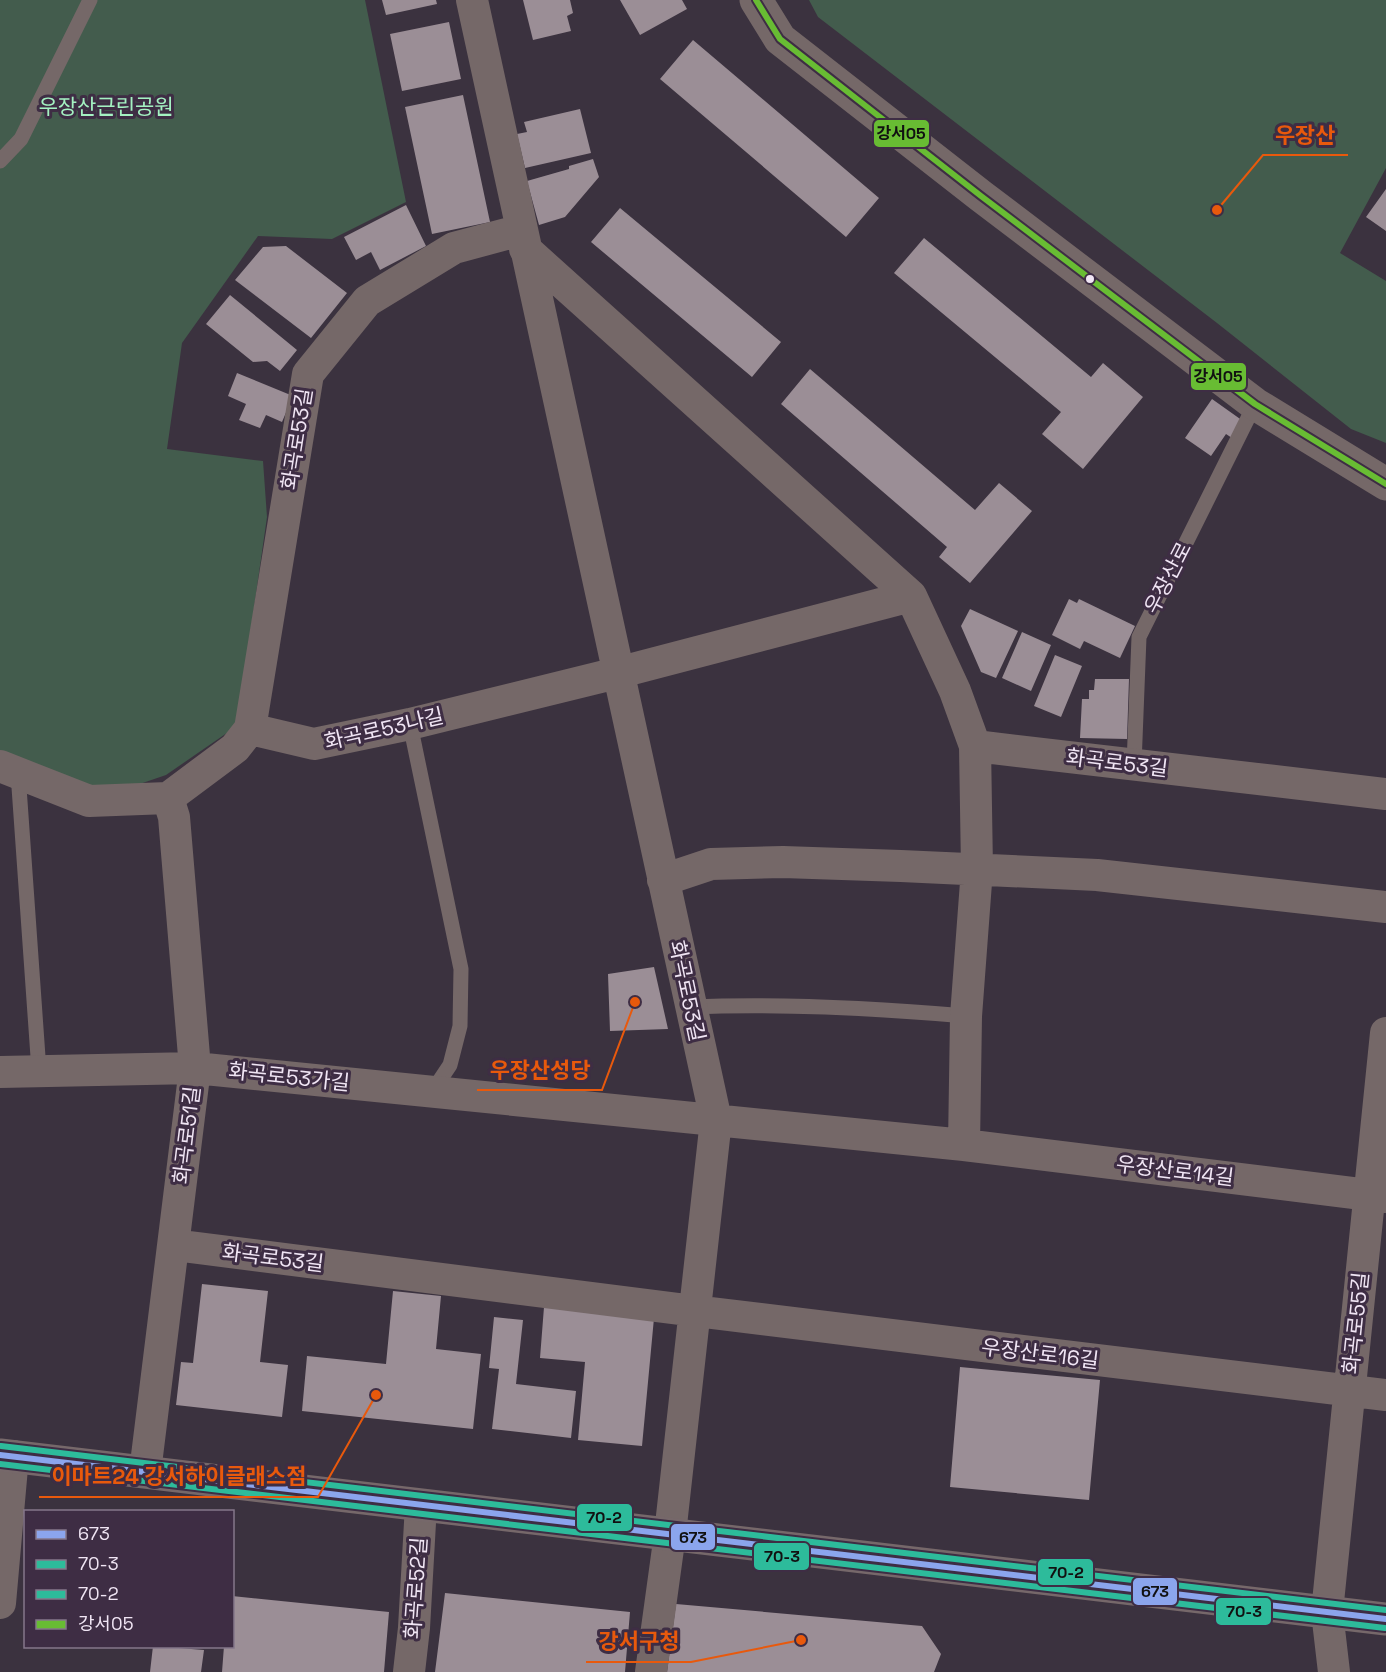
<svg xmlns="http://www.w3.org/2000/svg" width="1386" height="1672" viewBox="0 0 1386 1672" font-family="'Space Grotesk','Noto Sans KR',sans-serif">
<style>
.green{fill:#435c4d}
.building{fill:#9b8e96}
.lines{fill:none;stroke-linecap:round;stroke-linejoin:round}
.service{stroke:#756868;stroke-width:15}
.minor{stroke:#756868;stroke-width:32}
.tertiary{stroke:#756868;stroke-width:33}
.primary{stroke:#76686a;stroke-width:33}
.bus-1-casing{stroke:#3e2d44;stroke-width:10}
.bus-2-casing{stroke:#3e2d44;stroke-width:10}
.bus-3-casing{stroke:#3e2d44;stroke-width:10}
.bus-4-casing{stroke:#3e2d44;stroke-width:10}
.bus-1{stroke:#8ba5ed;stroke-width:6}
.bus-2{stroke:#2dbb9b;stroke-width:6}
.bus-3{stroke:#2dbb9b;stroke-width:6}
.bus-4{stroke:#68bc33;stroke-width:6}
.bus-dot{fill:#f0e5f4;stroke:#3e2d44;stroke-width:2}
.labels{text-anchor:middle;stroke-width:6;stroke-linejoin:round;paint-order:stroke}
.park-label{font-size:21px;fill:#a4f2c2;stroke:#3e2d44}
.street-label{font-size:21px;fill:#f0e5f4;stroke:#3e2d44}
.leader{fill:none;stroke:#e8590c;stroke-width:2}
.callout-dot{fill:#e8590c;stroke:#3e2d44;stroke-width:2}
.callout-label{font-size:22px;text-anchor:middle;font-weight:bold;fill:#e8590c;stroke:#3e2d44;stroke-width:6;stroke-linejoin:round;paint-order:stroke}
.line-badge{stroke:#3e2d44;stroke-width:2}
.pale-badge-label{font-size:16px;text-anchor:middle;font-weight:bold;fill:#111}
</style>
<rect width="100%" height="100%" fill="#3b323f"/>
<path class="green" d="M0,0h365l41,202 -74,37 -74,-3 -76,107 -15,106 96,12 4,56 -30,209 -71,49 -41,14 -65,-7 -60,-24z
M809,0h577v168l-46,85 46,28v162l-35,-14 -134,-106 -399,-306z"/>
<path class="building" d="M382,0h54l1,4 -51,11z
M523,0h47l3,13 -6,3 4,15 -38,9z
M620,0h62l5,9 -47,26z
M449,22l12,57 -59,12 -12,-57z
M693,40l186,158 -33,39 -186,-158z
M463,95l27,127 -58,12 -27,-127z
M580,109l11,44 -66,15 -8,-34 10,-2 -3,-10z
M593,159l6,18 -34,40 -26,8 -12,-44 42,-12v-3z
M1386,189v42l-20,-14z
M406,205l20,41 -46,24 -9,-18 -15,8 -12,-23z
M620,208l161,134 -29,35 -161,-135z
M924,238l167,139 12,-14 40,34 -60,72 -41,-35 19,-22 -167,-139z
M286,246l61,47 -36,45 -76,-58 28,-33z
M230,295l67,55 -17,21 -13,-10 -14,1 -47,-38z
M810,369l165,141 24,-27 33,28 -62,72 -31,-26 8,-10 -166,-143z
M237,373l56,23 -11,26 -16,-7 -6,13 -21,-8 7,-16 -18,-8z
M1212,399l31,22 -11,17 -6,-4 -15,22 -26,-18z
M1069,599l8,4 2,-4 56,27 -15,32 -36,-17 -4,8 -28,-14z
M970,609l48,22 -22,47 -15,-6 -20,-46z
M1022,632l29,13 -20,46 -29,-13z
M1055,655l27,11 -21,51 -27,-11z
M1095,679h34l-2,60 -47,-1 2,-39h7v-9h5z
M654,967l14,62 -58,2 -2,-57z
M202,1284l66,7 -8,71 28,3 -6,52 -106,-12 5,-43 12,1z
M393,1291l48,5 -5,53 45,5 -8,75 -171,-18 5,-55 79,8z
M544,1307l110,11 -12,128 -64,-6 7,-78 -45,-4z
M494,1317l29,3 -7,64 60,7 -5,47 -79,-9 7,-60 -10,-1z
M960,1367l140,13 -11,120 -139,-13z
M445,1593l185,19 -5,60h-190z
M232,1596l157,16 -5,60h-162l2,-26h8z
M676,1604l246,22 19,28 -7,18h-267z
M153,1646l51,4 -3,22h-51z"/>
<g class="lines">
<path class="service" d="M0,161l21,-22 69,-139
M410,724l51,245 -1,57 -10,39 -18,27
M1134,765l5,-128 116,-233
M18,773l21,298
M691,1007c92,-4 183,1 275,9"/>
<path class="minor" d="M472,0l244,1120 -46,414 -19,138
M525,249l386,347 44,95 20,55 411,48
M250,729l58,-355 59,-73 87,-53 67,-18
M0,766l89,35 79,-3 67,-50 15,-19 64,15 96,-20 207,-51 294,-77
M663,880l48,-16 72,-2 118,4 196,9 289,32
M0,1072l195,-4 769,77 422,52
M964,1145l2,-129 11,-147 -2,-123
M174,1245l521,66 691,84
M145,1472l50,-404 -21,-251 -6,-19
M0,1603l13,-147
M409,1672l5,-44 7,-123
M1334,1672l-7,-60 59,-579"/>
<path class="tertiary" d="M756,0l24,39 201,157 274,208 131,80"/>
<path class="primary" d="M0,1455l1386,164"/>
<g class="bus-1-casing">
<path id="bus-1" d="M0,1455l1386,164"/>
</g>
<g class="bus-2-casing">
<path id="bus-2" d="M0,1464l1385,164"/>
</g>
<g class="bus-3-casing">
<path id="bus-3" d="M1,1446l1385,164"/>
</g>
<g class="bus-4-casing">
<path id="bus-4" d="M756,0l24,39 201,157 274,208 131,80"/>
</g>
<use href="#bus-1" class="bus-1"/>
<use href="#bus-2" class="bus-2"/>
<use href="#bus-3" class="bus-3"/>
<use href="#bus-4" class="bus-4"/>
</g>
<circle class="bus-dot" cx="1090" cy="279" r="5"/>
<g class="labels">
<g class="park-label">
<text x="106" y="114">우장산근린공원</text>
</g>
<g class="street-label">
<text transform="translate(297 439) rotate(-81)" y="7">화곡로53길</text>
<text transform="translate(1168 578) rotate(-63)" y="7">우장산로</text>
<text transform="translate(384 729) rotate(-13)" y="7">화곡로53나길</text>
<text transform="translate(1117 763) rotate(7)" y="7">화곡로53길</text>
<text transform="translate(687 991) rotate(78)" y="7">화곡로53길</text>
<text transform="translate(289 1077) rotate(6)" y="7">화곡로53가길</text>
<text transform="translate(187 1135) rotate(-83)" y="7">화곡로51길</text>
<text transform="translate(1175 1171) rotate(7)" y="7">우장산로14길</text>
<text transform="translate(273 1258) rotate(7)" y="7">화곡로53길</text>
<text transform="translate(1356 1323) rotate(-84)" y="7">화곡로55길</text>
<text transform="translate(1040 1354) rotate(7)" y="7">우장산로16길</text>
<text transform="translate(416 1588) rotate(-86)" y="7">화곡로52길</text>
</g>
</g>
<path class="leader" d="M1217 210L1263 155H1348M635 1002L602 1090H477M376 1395L318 1497H39M801 1640L691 1662H586"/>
<g class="callout-dot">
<circle cx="1217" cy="210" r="6"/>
<circle cx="635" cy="1002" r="6"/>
<circle cx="376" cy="1395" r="6"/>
<circle cx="801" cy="1640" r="6"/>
</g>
<g class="callout-label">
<text x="1305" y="143">우장산</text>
<text x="540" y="1078">우장산성당</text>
<text x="179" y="1484">이마트24 강서하이클래스점</text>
<text x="639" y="1649">강서구청</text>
</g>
<g class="line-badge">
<rect x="873" y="119" width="57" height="29" rx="6" fill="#68bc33"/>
<rect x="1190" y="362" width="57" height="29" rx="6" fill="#68bc33"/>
<rect x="576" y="1503" width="57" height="29" rx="6" fill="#2dbb9b"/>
<rect x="670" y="1523" width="46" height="28" rx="6" fill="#8ba5ed"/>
<rect x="753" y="1542" width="57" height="29" rx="6" fill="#2dbb9b"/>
<rect x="1037" y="1558" width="57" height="28" rx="6" fill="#2dbb9b"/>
<rect x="1132" y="1577" width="46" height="29" rx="6" fill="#8ba5ed"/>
<rect x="1215" y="1597" width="57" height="29" rx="6" fill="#2dbb9b"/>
</g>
<g class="pale-badge-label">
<text x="901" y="139">강서05</text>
<text x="1218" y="382">강서05</text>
<text x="604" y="1523">70-2</text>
<text x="693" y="1543">673</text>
<text x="782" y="1562">70-3</text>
<text x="1066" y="1578">70-2</text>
<text x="1155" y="1597">673</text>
<text x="1244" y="1617">70-3</text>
</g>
<rect x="24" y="1510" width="210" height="138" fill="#3e2d44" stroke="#85778a" stroke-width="1.5"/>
<rect x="36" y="1530" width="30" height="9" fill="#8ba5ed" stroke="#85778a" stroke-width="1.5"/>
<text x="78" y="1540" font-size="18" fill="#f0e5f4">673</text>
<rect x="36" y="1560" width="30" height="9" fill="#2dbb9b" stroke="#85778a" stroke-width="1.5"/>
<text x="78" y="1570" font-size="18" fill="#f0e5f4">70-3</text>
<rect x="36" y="1590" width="30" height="9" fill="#2dbb9b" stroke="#85778a" stroke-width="1.5"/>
<text x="78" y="1600" font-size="18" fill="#f0e5f4">70-2</text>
<rect x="36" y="1620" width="30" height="9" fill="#68bc33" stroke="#85778a" stroke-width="1.5"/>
<text x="78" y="1630" font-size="18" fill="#f0e5f4">강서05</text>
</svg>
